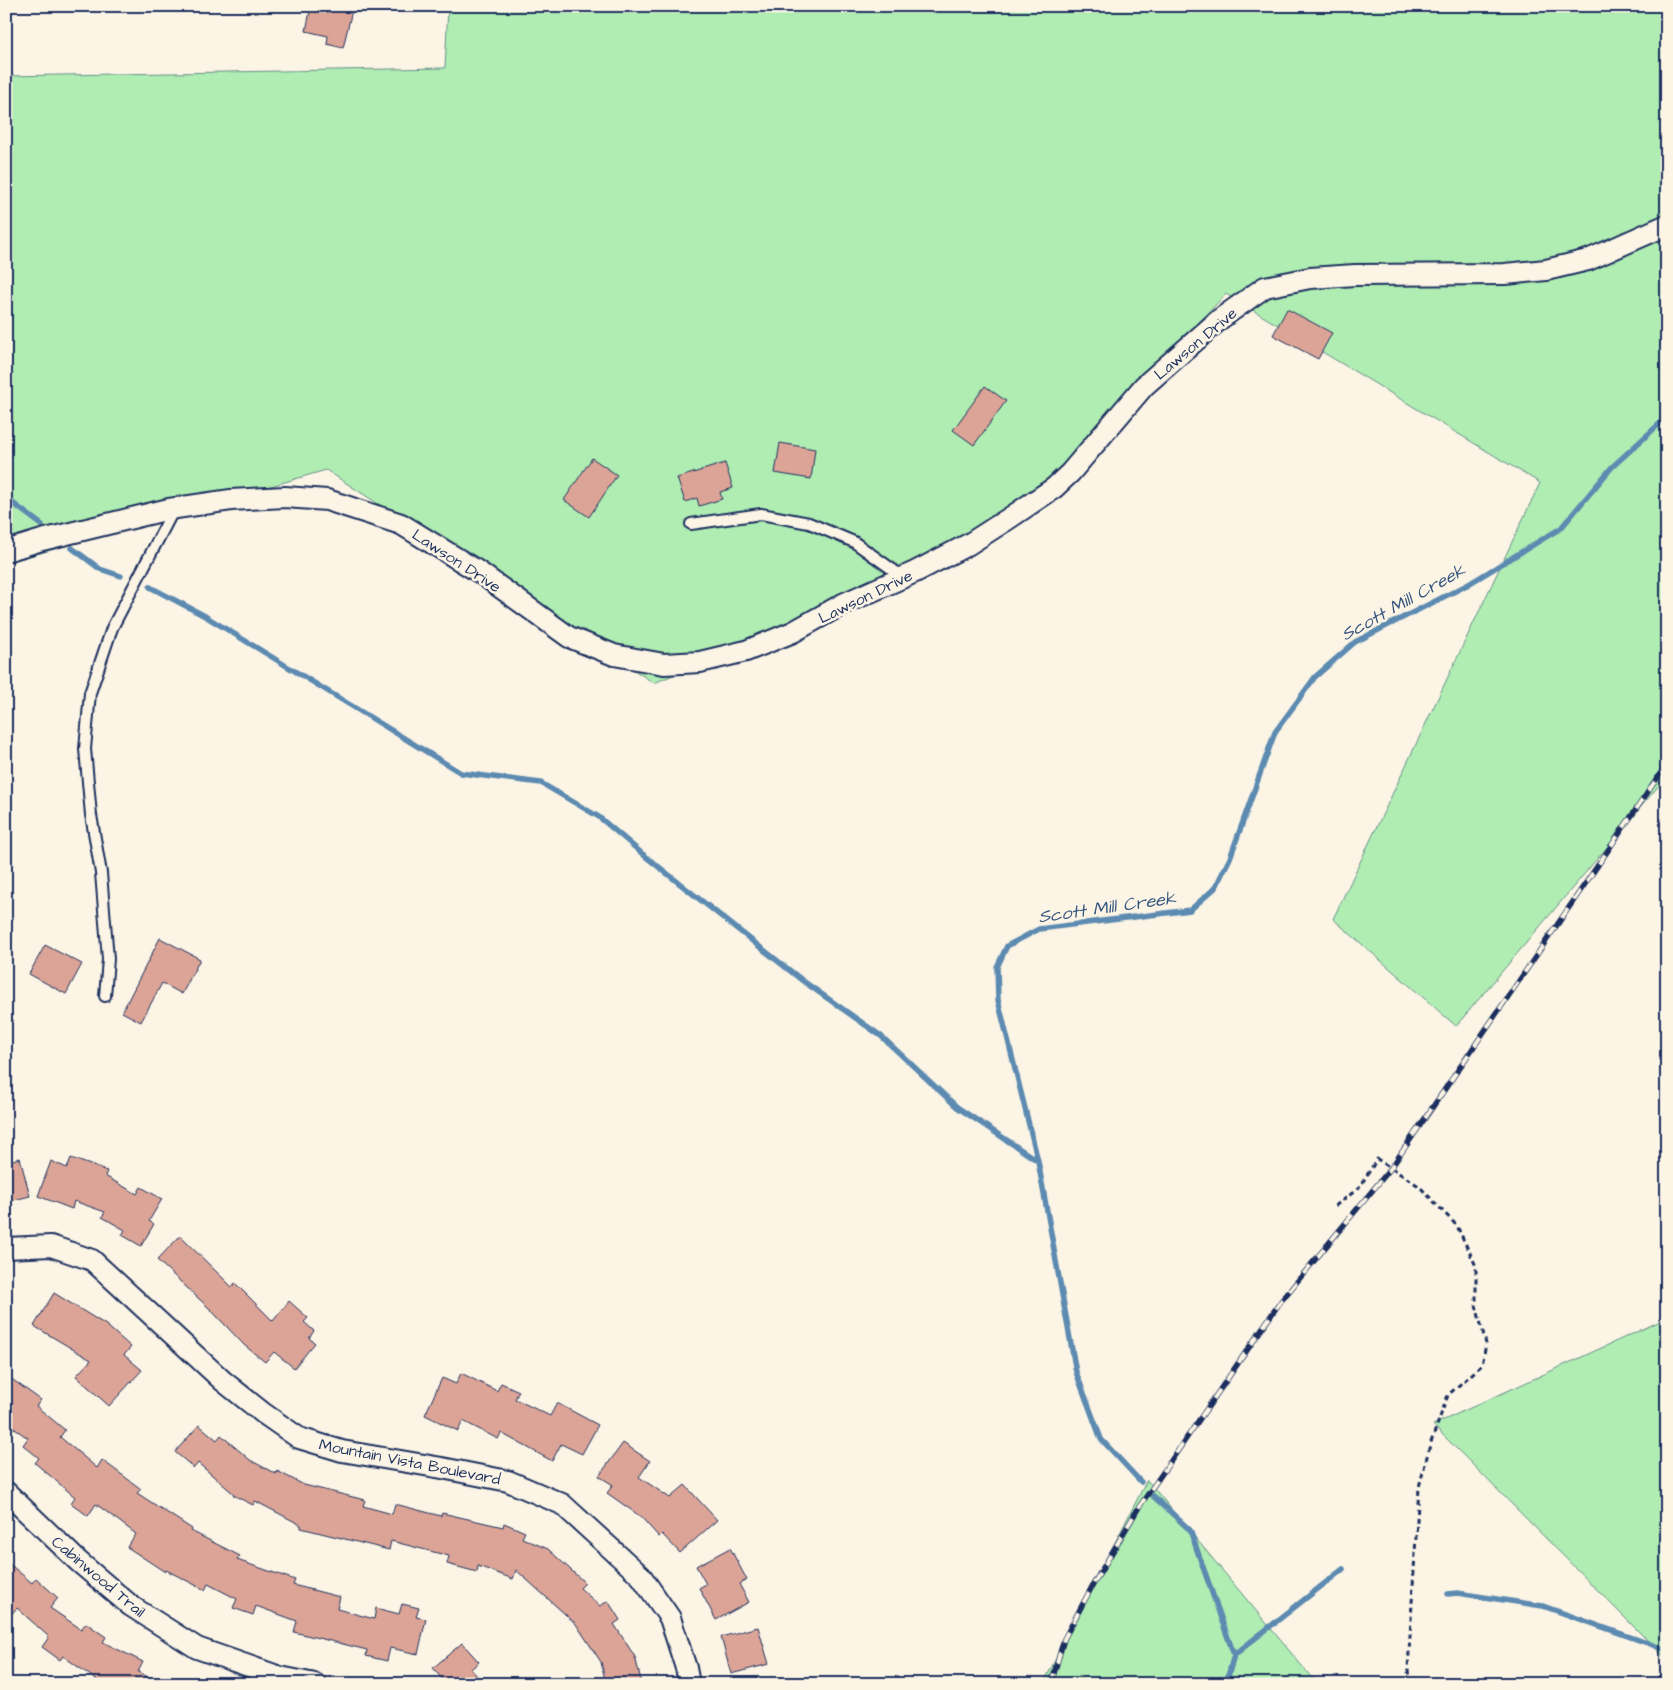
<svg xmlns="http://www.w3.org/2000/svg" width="1673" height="1690" viewBox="0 0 1673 1690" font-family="'Architects Daughter',sans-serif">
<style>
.green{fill:#b0edb3;stroke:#668e88}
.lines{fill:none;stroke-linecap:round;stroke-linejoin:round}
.stream{stroke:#5c8ab1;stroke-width:5.5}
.building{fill:#dca496;stroke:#1b2f5e}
.lane-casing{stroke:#1b2f5e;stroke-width:14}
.street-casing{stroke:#1b2f5e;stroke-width:24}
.path{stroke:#1b2f5e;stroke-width:3;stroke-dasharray:5 4;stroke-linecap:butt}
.lane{stroke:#fcf5e5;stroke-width:10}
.street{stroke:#fcf5e5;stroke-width:20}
.rail-casing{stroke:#1b2f5e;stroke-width:5.5}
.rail{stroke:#fcf5e5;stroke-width:4;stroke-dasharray:11;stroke-linecap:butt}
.labels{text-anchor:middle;stroke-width:5;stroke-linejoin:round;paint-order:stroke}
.street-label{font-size:16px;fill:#1b2f5e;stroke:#fcf5e5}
.water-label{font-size:18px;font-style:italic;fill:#365580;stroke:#fcf5e5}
</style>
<rect width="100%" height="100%" fill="#fcf5e5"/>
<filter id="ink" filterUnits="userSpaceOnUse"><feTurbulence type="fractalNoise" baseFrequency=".02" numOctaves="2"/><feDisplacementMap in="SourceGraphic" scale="10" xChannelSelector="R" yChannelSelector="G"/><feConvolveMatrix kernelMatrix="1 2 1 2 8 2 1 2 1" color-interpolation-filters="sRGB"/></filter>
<g filter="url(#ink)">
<path class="green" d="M448,6h1219v770l-211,250 -123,-107 207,-436 -314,-189 -237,250 -335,139 -328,-213 -320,93v-487l439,-8z
M1667,1318v342l-234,-235z
M1147,1480l1,1 169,203h-274z"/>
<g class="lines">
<path class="stream" d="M6,498l36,27
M72,548l28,21 21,7
M150,587l55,29 256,157 80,10 58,34 46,39 158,125 78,55 76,71 81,54
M1141,1482l-40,-43 -25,-67 -38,-211 -40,-161 -1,-33 10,-21 32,-17 151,-19 25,-22 15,-30 45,-126 40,-55 40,-35 112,-57 94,-57 51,-61 55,-50
M1153,1496l37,34 44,125 -7,25v4
M1448,1594l9,-1 86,13 124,44
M1234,1655l109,-86"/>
</g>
<path class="building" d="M311,6h42l-10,42 -16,-4 1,-8 -22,-5z
M1287,309l45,24 -14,26 -45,-24z
M985,386l21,15 -32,44 -21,-15z
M780,443l35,6 -4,30 -36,-6z
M592,458l25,17 -28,42 -25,-17z
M725,463l8,25 -13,4 2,7 -23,7 -2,-8 -12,4 -8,-24z
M160,938l40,21 -18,35 -20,-11 -21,39 -19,-10z
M45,945l37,19 -16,30 -37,-20z
M20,1158l10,38 -24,6v-40z
M71,1158l36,13 -2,5 32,18 4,-7 21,12 -13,22 5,3 -13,22 -19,-11 3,-5 -23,-13 3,-5 -31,-11 -2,8 -34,-13 13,-35 16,7z
M180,1236l52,51 3,-4 38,38 16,-20 19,17 -4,4 10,9 -5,7 6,5 -21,25 -20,-16 -9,10 -21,-17 -34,-36 -53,-49z
M54,1293l52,32 25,22 -7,8 18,15 -33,36 -33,-30 15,-16 -57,-34z
M461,1373l36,18 4,-8 18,8 -4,8 35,17 7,-13 41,22 -16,29 -21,-10 -9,17 -51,-28 -3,6 -35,-18 -5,10 -33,-16 17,-37 14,6z
M6,1375l35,25 -5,6 29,24 -5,7 37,31 5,-8 39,29 -4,4 55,36 -1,2 49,25 -3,4 58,20 -2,5 47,12 -3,12 37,10 2,-11 23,6 3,-10 17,4 -3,9 10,2 -8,35 -28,-6 -3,13 -21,-5 1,-6 -73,-18 3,-11 -41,-15 -3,9 -20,-7 4,-9 -29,-15 -3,6 -39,-20 -1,2 -38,-25 9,-13 -40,-30 -8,12 -17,-13 4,-6 -40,-34 4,-5 -16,-13 5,-7 -22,-15z
M199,1425l18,15 4,-5 29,25 26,14 1,-3 27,14 61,15 -2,6 29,8 3,-10 46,12 1,-3 61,14 1,-4 21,9 -3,6 26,11 37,34 -5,5 20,18 8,-5 12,19 -6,4 21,33 7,27h-36l-5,-22 -25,-38 -60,-54 -3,9 -35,-13 -1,6 -30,-8 2,-8 -58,-15 -2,9 -88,-22v-3l-46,-24 -2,4 -20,-10 1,-1 -36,-31 -4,5 -19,-16z
M623,1443l27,18 -11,16 31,21 15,-13 32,35 -37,33 -18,-19 -3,3 -18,-20 -34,-24 6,-8 -14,-9z
M730,1548l17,32 -8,4 10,18 -33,18 -17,-32 7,-4 -10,-18z
M6,1561l26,22 4,-5 22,20 -8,10 31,21 5,-6 20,14 -3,5 40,20 -5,10 24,12h-60l-39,-28 -3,4 -18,-13 7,-10 -32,-29 -11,12z
M758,1627l11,37 -38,10 -10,-37z
M462,1643l17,19 -8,7 13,15h-38l-13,-16z"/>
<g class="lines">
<g class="lane-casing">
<path id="lane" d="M691,524l70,-10 48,9 45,19 49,35
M105,996l3,-37 -7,-86 -10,-58 -6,-66 5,-56 22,-65 62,-119"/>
</g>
<g class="street-casing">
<path id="street" d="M6,551l36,-11 127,-31 62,-9 54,-3 42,3 74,24 78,48 90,65 45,18 50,9 36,-2 46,-11 47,-19 50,-28 72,-32 54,-28 42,-27 43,-29 16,-15 74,-87 76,-67 45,-32 45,-9 45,-3 150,-1 41,-4 42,-10 79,-35
M6,1248l45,-2 41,14 131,121 40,32 36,25 43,13 100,17 66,13 54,23 79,72 29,42 16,50 3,16
M6,1492l73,70 52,44 66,42 83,29 35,7"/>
</g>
<path class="path" d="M1335,1206l24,-18 18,-29 42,27 38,40 19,40v39l10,39 -4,21 -34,30 -18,50 -11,42 -11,182 1,15"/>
<use href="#lane" class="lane"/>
<use href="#street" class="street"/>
<g class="rail-casing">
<path id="rail" d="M1051,1684l13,-45 30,-56 45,-76 142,-206 110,-133 276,-404"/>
</g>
<use href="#rail" class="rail"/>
</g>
</g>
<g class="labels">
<g class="street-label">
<text transform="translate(1195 343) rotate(-40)" y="6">Lawson Drive</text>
<text transform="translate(457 560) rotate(33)" y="6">Lawson Drive</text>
<text transform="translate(865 596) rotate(-26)" y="6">Lawson Drive</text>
<text transform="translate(410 1461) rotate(11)" y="6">Mountain Vista Boulevard</text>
<text transform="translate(99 1576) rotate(40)" y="6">Cabinwood Trail</text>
</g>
<g class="water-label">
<text transform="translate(1403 602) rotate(-29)" y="6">Scott Mill Creek</text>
<text transform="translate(1107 907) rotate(-8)" y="6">Scott Mill Creek</text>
</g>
</g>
<rect width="1673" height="1690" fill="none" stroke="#fcf5e5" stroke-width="25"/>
<rect x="12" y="12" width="1648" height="1665" fill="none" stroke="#1b2f5e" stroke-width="2" filter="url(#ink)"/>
</svg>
